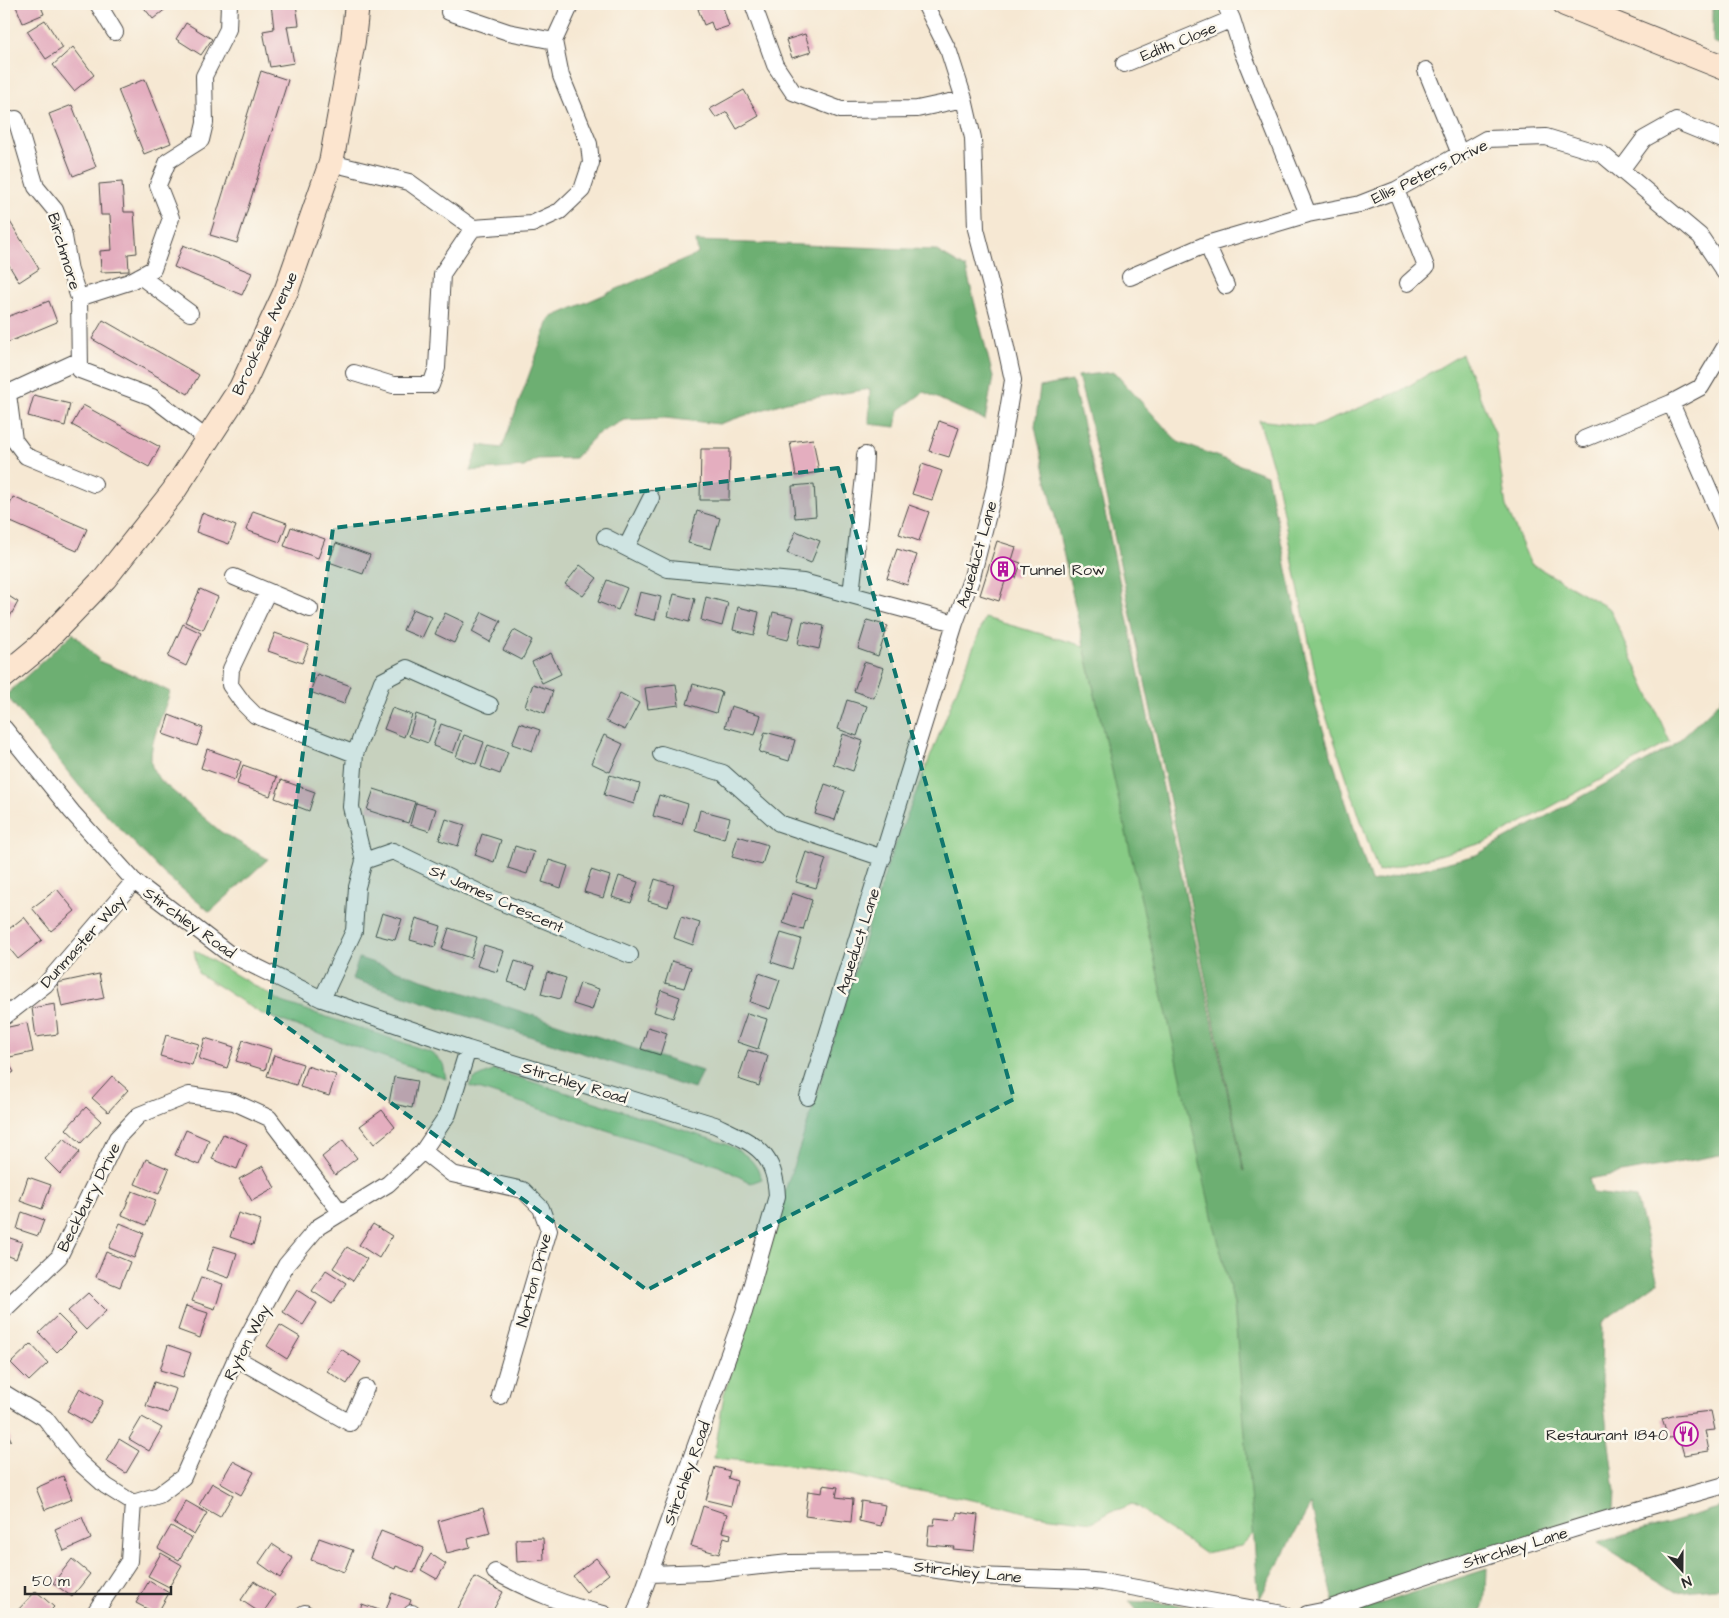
<svg xmlns="http://www.w3.org/2000/svg" width="1729" height="1618" viewBox="0 0 1729 1618" font-family="'Architects Daughter',sans-serif">
<style>
.green{fill:#87cb85;stroke:#597b58}
.forest{fill:#6daf72;stroke:#4c6d4e}
.building{fill:#e4aebf}
.lines{fill:none;stroke-linecap:round;stroke-linejoin:round}
.street-casing{stroke:#494744;stroke-width:18}
.secondary-casing{stroke:#494744;stroke-width:26}
.street{stroke:#fff;stroke-width:16}
.secondary{stroke:#fce5cf;stroke-width:24}
.marked{fill:#0f766e;fill-opacity:0.2;stroke:#0f766e;stroke-width:4;stroke-dasharray:10 6;stroke-linejoin:round}
.labels{text-anchor:middle;stroke-width:5;stroke-linejoin:round;paint-order:stroke}
.street-label{font-size:16px;fill:#2b2b2b;stroke:#fbf7ec}
.poi-label{font-size:16px;fill:#2b2b2b;stroke:#fbf7ec;text-anchor:start}
</style>
<rect width="100%" height="100%" fill="#fbf7ec"/>
<filter id="ink" filterUnits="userSpaceOnUse"><feTurbulence type="fractalNoise" baseFrequency=".02" numOctaves="2"/><feDisplacementMap in="SourceGraphic" scale="10" xChannelSelector="R" yChannelSelector="G"/><feConvolveMatrix kernelMatrix="1 2 1 2 8 2 1 2 1" color-interpolation-filters="sRGB"/></filter>
<filter id="wash" filterUnits="userSpaceOnUse"><feTurbulence type="fractalNoise" baseFrequency=".0096" numOctaves="4" result="noise"/><feDisplacementMap in="SourceGraphic" scale="20" xChannelSelector="R" yChannelSelector="G"/><feGaussianBlur stdDeviation="1.12" result="paint"/><feColorMatrix in="noise" values="0 0 0 0 0 0 0 0 0 0 0 0 0 0 0 0 0 1.4 0 .05"/><feComposite in="paint" operator="in"/></filter>
<g filter="url(#wash)">
<rect width="100%" height="100%" fill="#f6e8d3"/>
<path class="green" d="M1462,354l33,79 11,73 24,57 80,46 60,133 -184,100 -108,30 -57,-171 -46,-228 -16,-53 54,7 87,-36z
M985,618l99,28 150,658 22,227 -15,15 -37,7c-16,-12 -34,-21 -50,-33 -9,-6 -10,-12 -22,-16l-12,5 -8,2 -20,11 -56,-7 -38,-10 -47,-9 -50,-8 -61,-16 -39,-6 -87,-8 10,-64 26,-80 7,-39 57,-171 74,-240z
M194,950l88,52 149,50 12,11 3,16 -186,-66 -62,-40z
M495,1070l231,74c19,9 28,15 36,35l-11,4 -32,-17 -250,-80 5,-7z"/>
<path class="forest" d="M1713,4h12v42l-12,-4z
M696,241l239,9 31,18 27,109 -8,43 -61,-28 -25,18 -3,17 -27,-3 1,-35 -84,13 -67,22 -54,-6 -41,2 -28,15 -21,23 -38,1 -13,8 -54,4 9,-26 23,3 48,-130 148,-64z
M1114,372l64,70 89,33 49,232 55,175 105,-27 196,-108 48,-46 5,-12v465l-136,25 4,14 43,5 22,84 -56,40 -1,60 14,109 -1,20 -279,95 -24,-102 -52,96 -25,-296 -21,-84 -178,-793 5,-40 32,-6 33,132 139,658 -75,-375 -79,-375 -12,-45z
M73,633l28,29 45,18 24,12c-6,20 -20,48 -19,68 0,8 5,15 10,21l60,51 47,27 -58,53 -46,-38 -84,-87 -74,-92z
M359,958l343,113 -8,18 -342,-110z
M1725,1506v81l-49,5 -79,-49z
M1487,1569l-1,25 -5,20h-134z
M1129,1601l45,3 45,10h-79z"/>
<g id="blocks">
<path class="building" d="M15,4h25l4,10 -21,9z
M141,4h31l-19,15z
M271,4h25l3,21 -12,1 7,37 -24,4 -7,-36 11,-2z
M713,4h9l7,22 -15,5 -3,-9 -7,3 -6,-16z
M45,20l18,28 -17,11 -19,-28z
M186,23l26,16 -11,16 -25,-16z
M805,34l6,18 -19,6 -6,-18z
M73,47l21,28 -20,16 -21,-26z
M261,71l27,9 -51,163 -27,-8z
M145,79l26,64 -27,11 -26,-64z
M744,90l15,26 -22,13 -10,-17 -11,6 -6,-9z
M72,105l24,62 -23,9 -24,-62z
M122,182l2,30h10l3,41 -9,1 1,17 -28,1 -1,-21 12,-1 -2,-35h-9l-2,-31z
M4,212l35,57 -20,13 -15,-25z
M183,245l69,28 -10,22 -68,-28z
M49,301l8,21 -53,22v-26z
M103,320l96,55 -11,19 -96,-55z
M34,395l36,9 -5,22 -37,-10z
M83,405l77,42 -11,20 -77,-42z
M939,421l20,7 -10,29 -20,-6z
M813,439l6,33 -23,4 -6,-34z
M701,449h29l-1,51h-29z
M922,464l20,7 -10,29 -20,-6z
M814,484l2,32 -21,2 -3,-32z
M13,497l74,32 -10,22 -73,-32z
M909,505l20,7 -10,29 -20,-7z
M253,511l34,12 -7,19 -34,-12z
M697,511l23,7 -9,31 -23,-6z
M202,513l34,13 -7,18 -33,-12z
M291,527l34,12 -7,19 -34,-12z
M796,531l24,10 -9,22 -24,-10z
M997,541l19,6 -4,13 9,3 -5,15 -9,-3 -8,26 -19,-6z
M336,543l34,12 -7,19 -34,-12z
M897,549l20,6 -10,30 -20,-7z
M580,565l17,13 -14,18 -18,-12z
M607,580l20,8 -9,22 -20,-8z
M200,589l18,8 -15,33 -18,-8z
M640,592l21,5 -6,23 -21,-5z
M4,593l14,9 -12,22 -2,-1z
M674,594l21,5 -6,23 -21,-6z
M706,597l22,6 -6,23 -21,-6z
M738,607l21,5 -5,23 -21,-5z
M413,609l19,8 -10,21 -19,-8z
M482,612l19,9 -11,21 -18,-10z
M773,612l21,5 -6,23 -20,-5z
M445,613l19,9 -10,21 -19,-9z
M867,620l21,6 -10,30 -20,-7z
M803,621l21,5 -5,23 -21,-5z
M183,624l18,9 -15,33 -18,-9z
M514,630l18,10 -10,20 -19,-10z
M275,633l34,12 -7,18 -34,-12z
M551,653l10,21 -19,9 -10,-21z
M864,662l20,6 -10,30 -20,-7z
M317,674l34,12 -7,18 -34,-12z
M533,684l20,7 -8,22 -20,-7z
M676,684l3,21 -31,4 -3,-21z
M693,684l29,8 -6,21 -29,-9z
M620,693l19,10 -14,27 -19,-9z
M847,700l20,6 -10,30 -19,-7z
M731,706l30,9 -6,20 -30,-8z
M392,708l20,7 -8,22 -20,-8z
M416,714l20,7 -8,22 -19,-7z
M169,715l34,13 -6,18 -34,-12z
M520,723l20,7 -8,21 -20,-7z
M441,724l20,7 -8,22 -20,-7z
M765,732l30,8 -6,21 -30,-9z
M843,734l20,7 -10,30 -20,-7z
M464,735l20,7 -8,22 -20,-7z
M604,735l19,9 -13,28 -19,-9z
M488,745l20,7 -8,22 -19,-7z
M207,749l34,12 -6,19 -34,-12z
M243,765l34,12 -7,19 -33,-12z
M610,775l30,9 -6,20 -30,-9z
M281,780l34,12 -6,19 -34,-13z
M825,784l20,7 -10,29 -20,-6z
M374,789l41,13 -7,21 -41,-13z
M659,795l29,9 -6,20 -29,-8z
M416,803l20,6 -7,22 -19,-6z
M700,810l30,8 -6,21 -29,-9z
M446,819l19,6 -7,21 -19,-6z
M482,834l19,6 -7,22 -19,-7z
M738,836l30,9 -6,20 -30,-8z
M515,846l19,6 -7,22 -19,-6z
M806,852l20,7 -10,29 -20,-6z
M549,860l19,6 -7,22 -19,-6z
M591,870l19,6 -7,22 -19,-6z
M619,876l19,6 -7,21 -19,-6z
M655,879l19,6 -6,22 -20,-6z
M57,889l18,22 -24,20 -19,-23z
M792,893l20,7 -9,30 -20,-7z
M382,913l20,6 -7,21 -20,-5z
M24,917l18,23 -24,19 -14,-17v-9z
M681,917l19,6 -7,22 -19,-7z
M416,918l25,8 -6,21 -25,-7z
M449,928l28,9 -6,21 -29,-9z
M781,933l20,6 -9,30 -21,-7z
M484,945l20,6 -7,21 -20,-6z
M515,961l19,6 -7,21 -19,-6z
M672,961l19,6 -7,21 -19,-5z
M547,972l19,6 -6,21 -19,-5z
M759,973l21,7 -10,29 -20,-7z
M99,974l5,24 -42,9 -5,-24z
M580,983l19,6 -7,21 -19,-6z
M661,990l19,7 -7,21 -19,-6z
M55,1004l3,30 -22,3 -4,-29z
M747,1013l20,6 -9,30 -21,-7z
M27,1023l6,29 -23,5 -6,-29z
M648,1027l19,6 -7,22 -19,-6z
M166,1035l33,9 -7,21 -32,-9z
M205,1038l29,9 -7,21 -28,-9z
M243,1040l28,9 -6,21 -29,-9z
M748,1050l20,6 -9,30 -21,-7z
M274,1055l29,9 -7,21 -29,-9z
M4,1056l10,16 -10,6z
M307,1066l29,9 -7,21 -29,-9z
M112,1076l16,14 -20,22 -16,-14z
M394,1077l23,4 -5,27 -23,-5z
M86,1107l15,14 -20,22 -15,-14z
M382,1110l13,17 -21,17 -14,-18z
M186,1130l23,10 -10,25 -24,-10z
M223,1134l24,10 -10,25 -25,-10z
M64,1138l16,14 -20,22 -15,-15z
M343,1140l14,18 -22,17 -13,-18z
M146,1159l23,10 -10,25 -24,-10z
M263,1166l12,22 -23,13 -13,-22z
M28,1177l23,8 -9,24 -22,-8z
M132,1191l24,9 -10,25 -24,-10z
M22,1212l22,8 -6,16 -21,-7z
M238,1213l23,7 -8,25 -23,-8z
M120,1223l24,10 -10,25 -25,-10z
M373,1224l19,12 -13,22 -20,-13z
M4,1236l18,6 -6,17 -12,-5z
M214,1246l23,7 -8,25 -23,-8z
M347,1247l20,12 -14,22 -20,-13z
M106,1252l24,10 -10,25 -24,-10z
M326,1270l20,13 -14,21 -20,-13z
M201,1277l22,7 -8,25 -23,-8z
M297,1290l20,13 -14,22 -20,-13z
M88,1293l18,18 -20,19 -18,-19z
M186,1306l22,7 -8,25 -22,-8z
M58,1315l18,18 -19,19 -18,-19z
M280,1325l20,12 -13,22 -20,-13z
M31,1344l17,19 -19,18 -18,-18z
M168,1345l23,8 -8,24 -23,-7z
M341,1349l20,13 -14,22 -20,-13z
M154,1382l22,7 -8,24 -22,-7z
M80,1388l23,13 -13,23 -23,-13z
M1711,1411l4,19 -10,1 4,20 -25,4 -5,-18 -11,1 -6,-19 14,-4z
M142,1417l20,11 -13,23 -20,-12z
M4,1425l7,15 -7,4z
M119,1439l20,12 -13,22 -20,-12z
M233,1461l21,11 -13,23 -21,-12z
M715,1467l15,4 -2,7 9,3 -6,25 -25,-6z
M63,1476l9,23 -27,11 -9,-22z
M212,1483l21,12 -13,22 -21,-12z
M823,1485l15,2 -2,10 17,2 -2,23 -46,-6 3,-25 14,2z
M186,1501l21,12 -13,22 -20,-12z
M861,1501l24,4 -4,21 -22,-5z
M703,1506l24,8 -5,18 9,2 -1,5 -6,-2 -5,17 -28,-8z
M483,1508l7,25 -22,6 2,8 -23,6 -9,-32z
M957,1512l21,3 -4,36 -21,-2 1,-2 -27,-2 2,-20h5l1,-7 21,2z
M82,1517l9,22 -27,12 -9,-22z
M171,1526l21,12 -13,22 -21,-12z
M381,1531l43,17 -10,25 -18,-7 -1,3 -25,-11z
M319,1538l34,12 -9,22 -33,-12z
M543,1538l1,22 -27,2 -1,-23z
M272,1544l21,14 -13,20 -21,-15z
M161,1553l21,12 -13,22 -21,-11z
M431,1554l15,10 -9,15 -16,-9z
M596,1558l13,16 -23,18 -13,-16z
M72,1559l18,15 -18,23 -19,-14z
M475,1577l28,15 -12,22h-36z
M149,1581l20,12 -12,21 -21,-11z
M254,1581l21,14 -13,19 -21,-14z
M36,1591l18,16 -7,7h-29l-2,-2z
M392,1593l19,7 -5,14h-10l-10,-4z
M362,1604l23,8 -1,2h-25z"/>
</g>
</g>
<g filter="url(#ink)">
<use href="#blocks" fill-opacity="0" stroke="#494744" stroke-width="1"/>
<g class="lines">
<g class="street-casing">
<path id="street" d="M98,4l17,28
M753,4l22,61 18,27 48,18 76,-1 47,-10
M1225,4l7,15 10,32 66,163 52,-10 36,-14 90,-51 60,-2 56,17 98,82 25,37
M449,12l59,20 46,9
M1124,64l108,-45
M1426,70l34,84
M16,119l20,68 19,23 8,21 7,40 9,27 1,72 72,27 55,42
M331,163l78,19 64,46
M1621,170l23,-31 32,-18 49,20
M1396,190l30,77 -18,16
M1207,244l19,42
M140,276l50,37
M1130,277l77,-33 101,-30
M79,298l50,-16 24,-13 18,-51 -13,-33 10,-24 33,-21 4,-17 -1,-47 24,-47 1,-25
M354,373l39,12h38l6,-17 5,-94 31,-46 59,-4 28,-13 22,-21 9,-27 -2,-19 -28,-68 -7,-35 17,-37
M8,394l6,46 12,16 68,28
M4,395l74,-34
M1671,403l54,123
M1584,439l87,-36 30,-16 24,-40
M605,537l63,32 135,13 152,41
M627,546l24,-48
M234,577l76,32
M267,593l-36,76 -1,16 13,18 12,12 100,39
M851,595l13,-119 1,-21
M4,728l68,84 62,69 94,72 94,46 146,50 247,76c37,18 60,25 62,71l-33,116 -109,302
M661,754l62,19 56,50 104,35
M364,861l-13,-54 4,-53 27,-73 25,-13 83,37
M322,999l32,-68 3,-44 7,-26 29,-10 98,47 139,57
M4,1017l41,-32 89,-104
M808,1097l147,-474 17,-46 24,-94 17,-103 -12,-55 -25,-96 -3,-91 -9,-39 -15,-47 -24,-48
M423,1151l29,23 71,16 18,18 8,22 -49,166
M4,1310l55,-53 58,-119 22,-23 50,-20 45,7 35,16 72,95
M236,1358l114,65 16,-35
M4,1393l41,25 34,44 27,24 27,17 26,-8 24,-18 53,-119 50,-93 32,-38 70,-43 35,-33 25,-37 20,-65
M495,1572c35,18 70,34 109,42
M650,1574l56,-2 83,-9 96,-1 92,14 106,4 20,2 180,32
M94,1614l35,-53 4,-58
M303,1614l2,-1
M411,1614l1,-1
M1307,1614l15,-3c133,-47 267,-88 403,-126"/>
</g>
<g class="secondary-casing">
<path id="secondary" d="M1565,4l160,64
M4,676l35,-29 66,-69 68,-86 68,-104 46,-99 44,-126 22,-122 4,-37"/>
</g>
<use href="#street" class="street"/>
<use href="#secondary" class="secondary"/>
</g>
</g>
<path class="marked" d="M838,468l176,631 -367,191 -379,-277 65,-485z"/>
<defs>
<g id="building-ring" transform="scale(1.25)"><circle r="9.5" fill="#fbf7ec" stroke="#b5179e" stroke-width="1.5"/><path d="M-4-6H4V6H1V3H-1V6H-4ZM-2.5-4.3h1.7v1.8h-1.7ZM.8-4.3h1.7v1.8H.8ZM-2.5-1h1.7V.8h-1.7ZM.8-1h1.7V.8H.8Z" fill="#b5179e"/></g>
<g id="restaurant-ring" transform="scale(1.25)"><circle r="9.5" fill="#fbf7ec" stroke="#b5179e" stroke-width="1.5"/><path d="M-5-6h1v4h1v-4h1v4h1v-4h1v5L-1.5 .5V6h-2V.5L-5-1ZM5-6V6H3V1.5H1.5Q1.5-4 5-6Z" fill="#b5179e"/></g>
</defs>
<g fill-rule="evenodd">
<use href="#building-ring" x="1003" y="569"/>
<use href="#restaurant-ring" x="1686" y="1434"/>
</g>
<g class="labels">
<g class="street-label">
<text transform="translate(1178 41) rotate(-22)" y="6">Edith Close</text>
<text transform="translate(1429 171) rotate(-26)" y="6">Ellis Peters Drive</text>
<text transform="translate(65 251) rotate(73)" y="6">Birchmore</text>
<text transform="translate(264 333) rotate(-65)" y="6">Brookside Avenue</text>
<text transform="translate(976 554) rotate(-74)" y="6">Aqueduct Lane</text>
<text transform="translate(497 898) rotate(24)" y="6">St James Crescent</text>
<text transform="translate(190 922) rotate(36)" y="6">Stirchley Road</text>
<text transform="translate(82 941) rotate(-48)" y="6">Dunmaster Way</text>
<text transform="translate(857 941) rotate(-72)" y="6">Aqueduct Lane</text>
<text transform="translate(575 1082) rotate(17)" y="6">Stirchley Road</text>
<text transform="translate(88 1197) rotate(-63)" y="6">Beckbury Drive</text>
<text transform="translate(533 1280) rotate(-75)" y="6">Norton Drive</text>
<text transform="translate(246 1342) rotate(-63)" y="6">Ryton Way</text>
<text transform="translate(686 1473) rotate(-70)" y="6">Stirchley Road</text>
<text transform="translate(1515 1547) rotate(-17)" y="6">Stirchley Lane</text>
<text transform="translate(968 1571) rotate(6)" y="6">Stirchley Lane</text>
</g>
<g class="poi-label">
<text x="1020" y="575">Tunnel Row</text>
<text x="1668" y="1440" text-anchor="end">Restaurant 1840</text>
</g>
</g>
<rect width="1729" height="1618" fill="none" stroke="#fbf7ec" stroke-width="20"/>
<g transform="translate(1682 1570) rotate(159)" stroke="#fbf7ec" stroke-width="4" paint-order="stroke">
<path d="M0-4L9 19L0 12L-9 19Z" fill="#2b2b2b"/>
<text y="-8" font-size="14" font-weight="bold" text-anchor="middle" fill="#2b2b2b">N</text>
</g>
<path d="M25 1586v8h146v-8" fill="none" stroke="#2b2b2b" stroke-width="2.5"/>
<text x="32" y="1586" font-size="15" fill="#2b2b2b" stroke="#fbf7ec" stroke-width="4" paint-order="stroke">50 m</text>
</svg>
